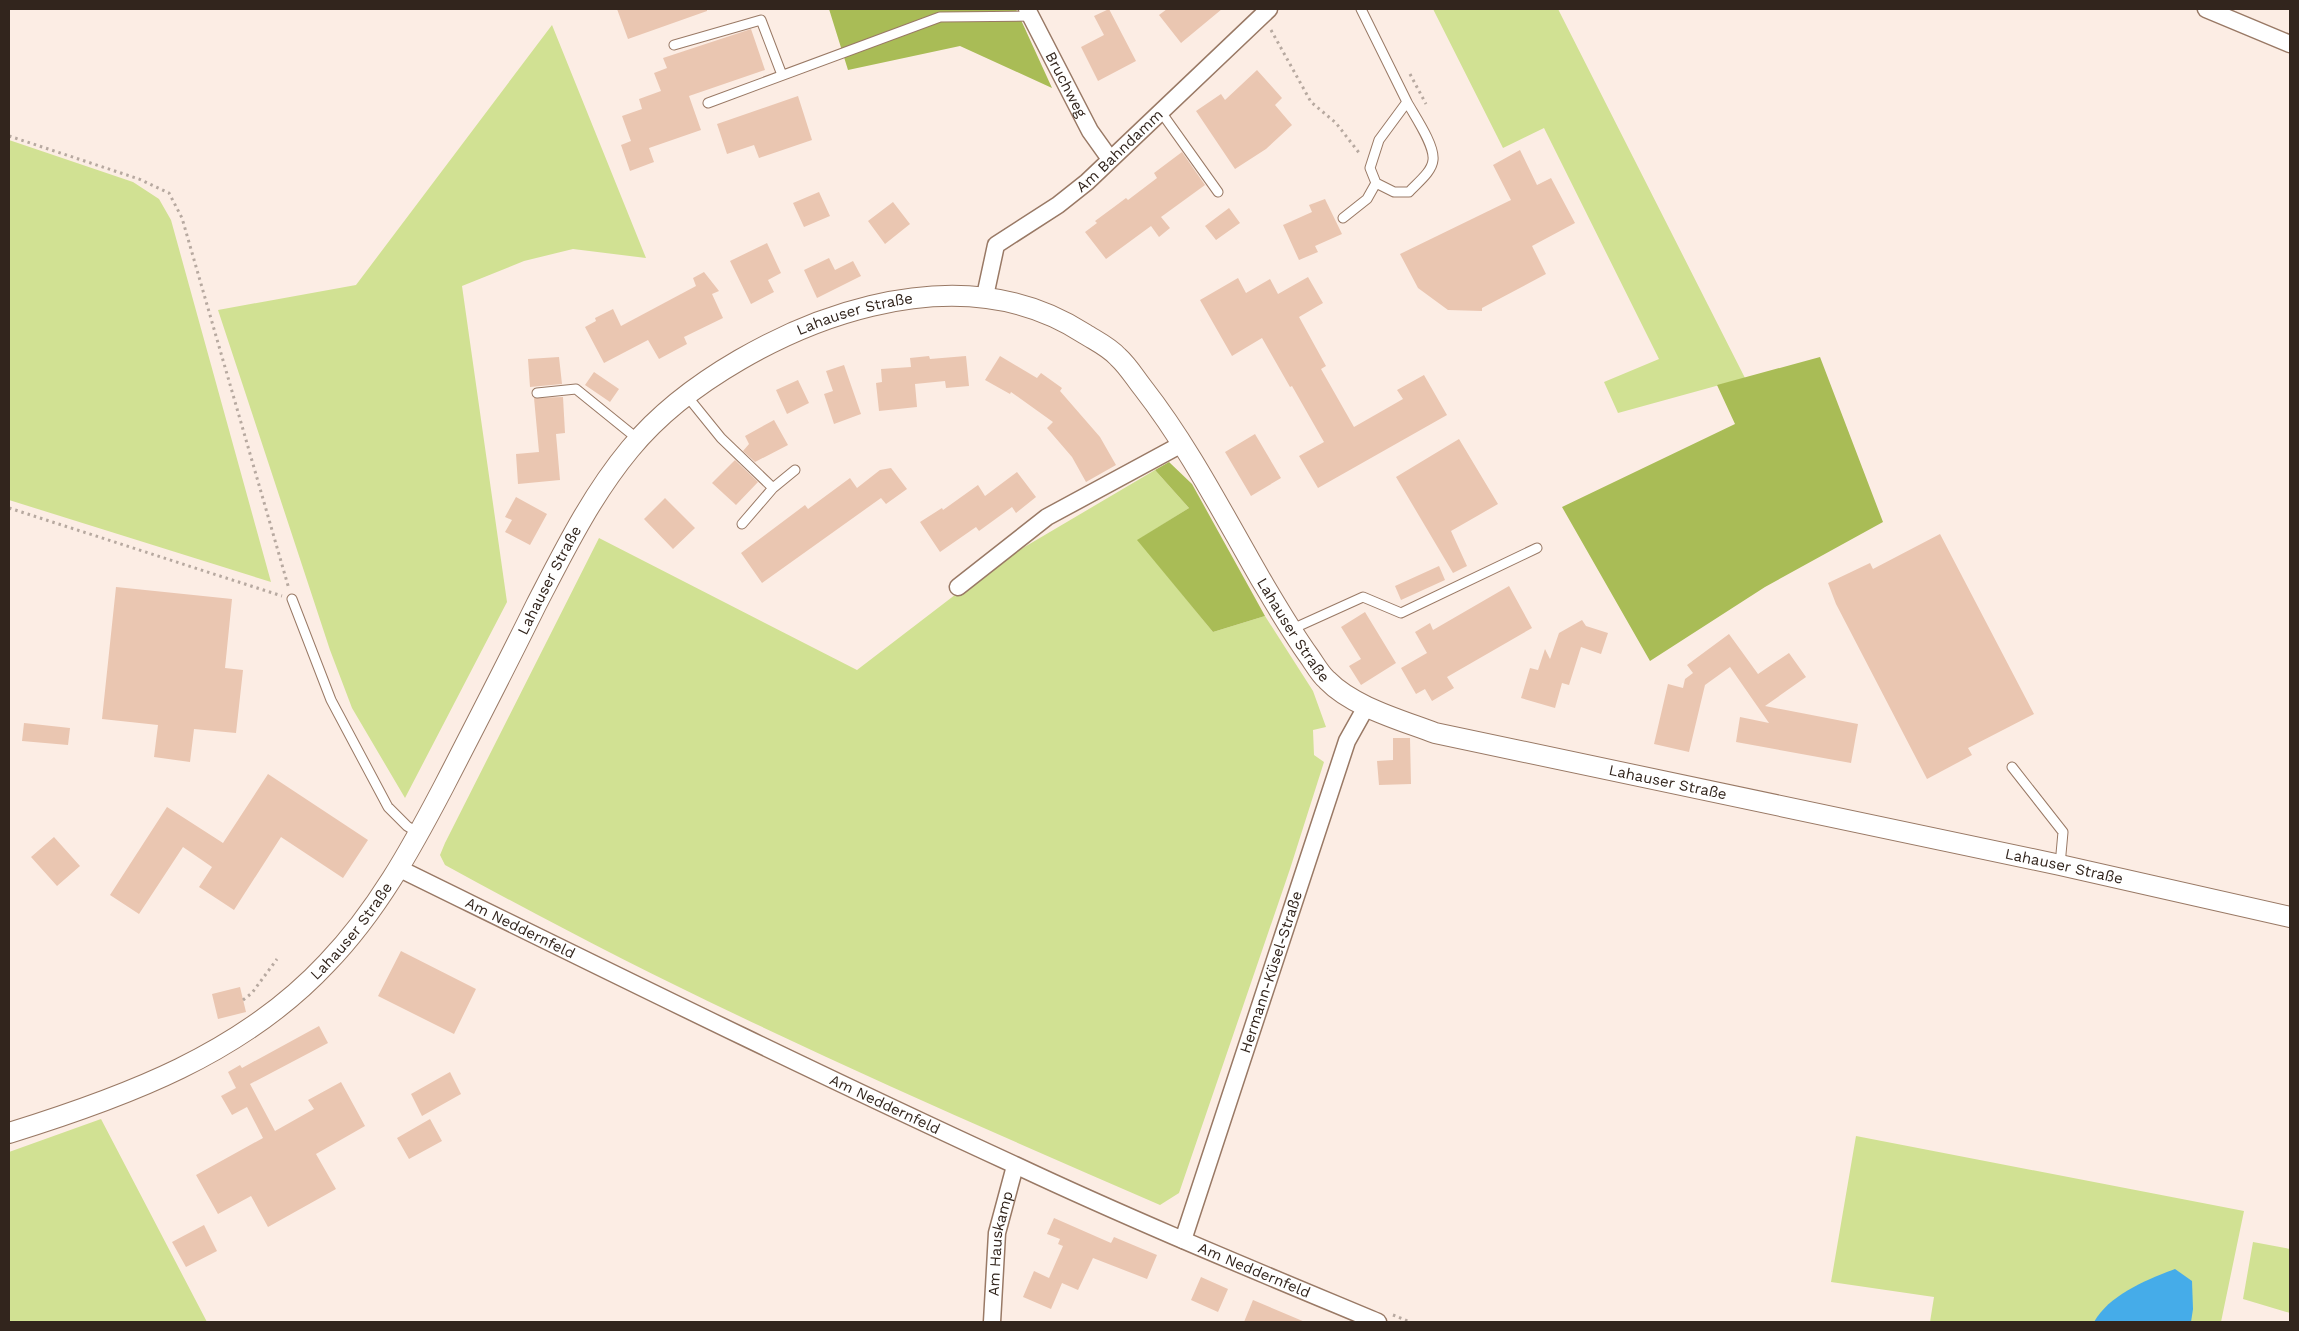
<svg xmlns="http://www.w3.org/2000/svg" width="2299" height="1331" viewBox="0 0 2299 1331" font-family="'Work Sans',sans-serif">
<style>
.green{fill:#d1e193}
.forest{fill:#a9bc56}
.water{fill:#45ace9}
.building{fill:#eac6b1}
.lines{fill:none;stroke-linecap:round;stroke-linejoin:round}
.service-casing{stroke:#997965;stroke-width:11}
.minor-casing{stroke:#997965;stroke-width:19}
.tertiary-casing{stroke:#997965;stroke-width:22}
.path{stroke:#b7a9a0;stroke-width:3;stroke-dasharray:2.5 4;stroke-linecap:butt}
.service{stroke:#fff;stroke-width:9}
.minor{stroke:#fff;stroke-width:16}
.tertiary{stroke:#fff;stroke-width:20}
.labels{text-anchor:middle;stroke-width:4.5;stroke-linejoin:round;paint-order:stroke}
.street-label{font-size:15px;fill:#32251d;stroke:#fff}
</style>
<rect width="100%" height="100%" fill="#fcede4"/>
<path class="green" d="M1433,9h125l187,369 -127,35 -14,-31 55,-23 -115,-231 -41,20z
M552,25l94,233 -73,-9 -49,12 -62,25 45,316 -102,196 -53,-90 -22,-58 -112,-340 138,-25z
M9,140l124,42 26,17 12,21 100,362 -262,-82z
M1155,470l34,38 -51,32 75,92 52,-16 48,75 13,36 -13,3 1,25 10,7 -34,107 -111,324 -19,12c-141,-61 -282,-123 -421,-189 -100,-47 -197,-98 -294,-151l-5,-10 5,-12 154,-305 258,132 137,-105z
M101,1119l106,203h-198v-170z
M1856,1136l388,75 -23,111h-291l4,-25 -103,-15z
M2253,1242l37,7v64l-47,-14z"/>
<path class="forest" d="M829,9h187l36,79 -92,-42 -112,24z
M1820,357l63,165 -118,65 -115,74 -88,-154 173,-83 -18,-39z
M1169,462l23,22 73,132 -52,16 -76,-92 52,-32 -34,-38z"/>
<path class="water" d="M2175,1269l17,12 1,28 -2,13h-97c15,-27 52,-42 81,-53z"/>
<path class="building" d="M617,9h90v2l-79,28z
M1109,9l27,52 -38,20 -17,-34 23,-12 -10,-19z
M1167,9h55l-41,34 -22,-28z
M751,29l14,41 -76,26 12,34 -52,18 5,14 -24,9 -9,-26 10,-4 -9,-25 20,-7 -3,-10 22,-8 -7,-18 13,-5 -4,-10z
M1257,70l25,28 -7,7 17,20 -26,24 -31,20 -39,-58 25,-17 4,6z
M798,96l14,44 -53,18 -5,-13 -27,9 -10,-30z
M1520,150l17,35 14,-7 24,45 -43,23 14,28 -64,34v3l-34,-1 -30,-22 -18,-34 111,-54 -18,-35z
M1182,152l23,33 -44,32 9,11 -11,9 -8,-11 -45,33 -21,-27 12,-9 -2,-2 19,-14 12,-9 2,2 29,-22 -3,-5z
M819,192l11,24 -26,11 -11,-24z
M1325,199l17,35 -27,12 3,6 -19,8 -16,-35 29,-13 -3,-7z
M893,202l17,22 -25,20 -17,-23z
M1229,208l11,15 -24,17 -11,-14z
M767,243l14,30 -13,7 6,12 -23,12 -21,-43z
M829,258l6,12 18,-9 8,15 -44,22 -13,-28z
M704,272l15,19 -7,3 11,24 -39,19 3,7 -28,15 -11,-19 -44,23 -19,-36 11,-6 -1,-3 18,-9 8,17 75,-40 -3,-8z
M1308,277l15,26 -24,14 27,49 -5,3 33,58 49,-28 -6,-9 27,-15 23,40 -129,73 -19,-32 25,-14 -32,-56 -2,1 -28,-49 -30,18 -32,-56 38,-22 8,15 24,-14 8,15z
M929,356l1,3 36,-3 3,30 -23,2 -1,-7 -30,3 2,23 -38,4 -3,-28 6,-1 -1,-13 30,-2 -1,-9z
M1000,356l37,22 4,-5 21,15 -2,3 40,46 16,28 -30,17 -14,-25 -25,-29 6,-6 -42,-30 -1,2 -25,-14z
M559,357l3,27 -32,3 -2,-28z
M844,365l17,49 -27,10 -10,-30 9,-3 -7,-20z
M594,372l25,17 -9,13 -25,-17z
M798,380l11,23 -22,11 -11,-24z
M563,397l2,36 -9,1 4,46 -42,4 -2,-30 23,-2 -5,-54z
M774,420l14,25 -33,17 -12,-11 6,-7 -4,-8z
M1255,434l26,44 -30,18 -26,-44z
M1459,439l39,65 -47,27 16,35 -14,7 -57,-96z
M735,460l23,22 -22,23 -24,-22z
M891,468l16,21 -21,15 -5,-6 -119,85 -21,-30 64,-48 3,4 42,-31 7,10 23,-18z
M1017,472l19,25 -20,16 -4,-6 -33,24 -3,-4 -36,25 -20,-30 22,-14 1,2 35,-25 7,11z
M516,497l31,17 -17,31 -25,-13 7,-12 -7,-3z
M665,498l30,30 -22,21 -29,-30z
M1940,534l94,180 -66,34 4,7 -45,24 -91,-175 -8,-21 42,-20 3,6z
M1439,566l6,14 -44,20 -6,-14z
M1509,586l23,42 -85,49 7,11 -22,13 -7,-12 -9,5 -15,-26 26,-15 -12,-21 15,-9 3,7z
M116,587l116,12 -7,69 18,2 -7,63 -42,-4 -4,33 -36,-5 4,-32 -56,-6z
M1365,612l31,51 -35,22 -12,-19 12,-7 -20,-32z
M1582,620l4,6 22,7 -7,21 -20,-7 -12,38 -7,-2 -7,25 -34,-10 9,-30 8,2 7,-21 5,10 9,-26z
M1729,634l29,40 31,-21 17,24 -41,29 93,18 -7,39 -115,-21 4,-25 29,6 -39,-56 -25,18 -16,67 -35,-8 14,-60 15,4 2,-9 8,-6 -6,-8z
M24,723l46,5 -2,17 -46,-4z
M1393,738h17l1,46 -32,1 -2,-24 16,-1z
M268,774l100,66 -25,38 -62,-41 -47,73 -35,-23 13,-20 -29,-20 -44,67 -29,-19 57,-88 56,36z
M54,837l26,29 -23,20 -26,-29z
M401,951l75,38 -22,45 -76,-38z
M240,987l6,25 -28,7 -6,-25z
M319,1026l9,17 -78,41 25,47 39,-22 -6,-9 33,-18 24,44 -49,28 20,35 -68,38 -17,-31 -33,18 -22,-39 67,-37 -16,-31 -15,8 -11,-19 15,-8 -8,-16 12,-7 2,3z
M450,1072l11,22 -39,22 -11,-22z
M430,1119l12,22 -33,18 -12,-21z
M1054,1218l57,25 3,-6 43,18 -10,24 -54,-21 -15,32 -16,-7 -11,26 -28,-12 11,-26 15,7 14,-32 -5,-2 2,-5 -13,-5z
M204,1225l13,26 -31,16 -14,-25z
M1201,1277l27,12 -10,23 -27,-12z
M1253,1300l52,22h-61z"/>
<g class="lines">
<g class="service-casing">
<path id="service" d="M1361,9l46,93
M674,45l87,-25 21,55
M1407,102c7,13 28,43 26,58 -1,12 -16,23 -24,32h-15l-18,-9 -6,-15 9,-28z
M708,103l232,-86 91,-1
M1161,112l57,80
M1343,218l24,-19 9,-16
M537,393l39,-4 63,51
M687,396l34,42 52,50 -31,36
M773,488l22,-18
M292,599l39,101 57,107 19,19 11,7
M1290,630l73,-33 38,16 136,-65
M2012,767l51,65 -3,33"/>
</g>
<g class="minor-casing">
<g id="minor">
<path id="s1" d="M1027,9l63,122 20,28"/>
<path d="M2206,9l84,35"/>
<path id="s2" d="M985,296l11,-51 62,-40 29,-23 182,-173"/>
<path d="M958,587l89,-70 135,-73"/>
<path id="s3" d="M400,869c204,100 408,201 615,296 119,56 241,106 363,157"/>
<path id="s4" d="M1183,1240l164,-499 19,-34"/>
<path id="s5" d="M992,1322l5,-89 18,-67"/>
</g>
</g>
<g class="tertiary-casing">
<g id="tertiary">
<path id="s6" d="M9,1133c116,-36 233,-79 318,-170 50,-52 84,-114 117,-177 31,-60 62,-120 92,-181 28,-54 55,-109 94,-156 55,-67 157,-123 241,-143 75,-18 148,-15 214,28 11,7 24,13 33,23 10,9 17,21 25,31 46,59 80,126 117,190 16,27 31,53 49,78 5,7 11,18 18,24 26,27 74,40 108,53l625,132 230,52"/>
</g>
</g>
<path class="path" d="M1271,30l40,72 25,21 24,31
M1410,74l16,30
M9,136l130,43 30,14 13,25 107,371
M9,508l273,88
M243,1000l9,-7 25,-34
M1393,1315l17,7"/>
<use href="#service" class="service"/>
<use href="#minor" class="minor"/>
<use href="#tertiary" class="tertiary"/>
</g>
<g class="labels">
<g class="street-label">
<text dy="5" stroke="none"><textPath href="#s1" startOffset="85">Bruchweg</textPath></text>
<text dy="5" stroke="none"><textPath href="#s2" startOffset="208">Am Bahndamm</textPath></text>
<text dy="5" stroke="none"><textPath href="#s6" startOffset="1230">Lahauser Straße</textPath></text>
<text dy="5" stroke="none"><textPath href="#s6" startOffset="809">Lahauser Straße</textPath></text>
<text dy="5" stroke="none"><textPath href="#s6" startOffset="1835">Lahauser Straße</textPath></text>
<text dy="5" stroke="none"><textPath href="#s6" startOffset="2255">Lahauser Straße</textPath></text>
<text dy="5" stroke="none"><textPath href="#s6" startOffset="2660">Lahauser Straße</textPath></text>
<text dy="5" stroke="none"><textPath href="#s3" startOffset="134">Am Neddernfeld</textPath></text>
<text dy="5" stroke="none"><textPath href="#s6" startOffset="405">Lahauser Straße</textPath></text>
<text dy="5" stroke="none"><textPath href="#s4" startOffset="282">Hermann-Küsel-Straße</textPath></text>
<text dy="5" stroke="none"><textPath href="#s3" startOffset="539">Am Neddernfeld</textPath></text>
<text dy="5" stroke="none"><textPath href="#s5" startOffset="79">Am Hauskamp</textPath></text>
<text dy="5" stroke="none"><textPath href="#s3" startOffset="944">Am Neddernfeld</textPath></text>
</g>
</g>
<rect width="2299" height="1331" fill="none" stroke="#32251d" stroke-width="20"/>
</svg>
